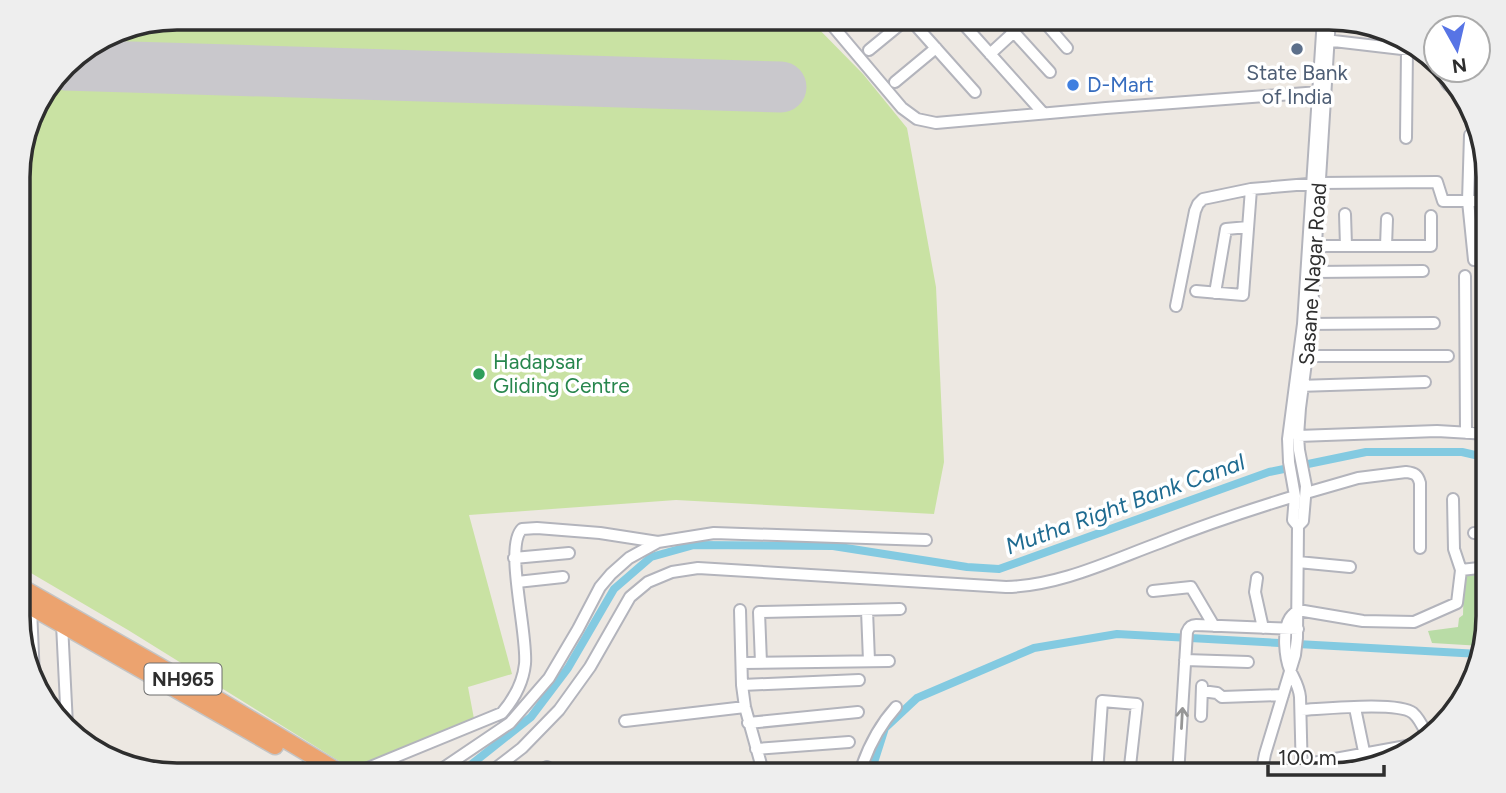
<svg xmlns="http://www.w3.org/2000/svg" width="1506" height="793" viewBox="0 0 1506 793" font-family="Figtree,sans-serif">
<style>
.green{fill:#b9dca6}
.pitch{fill:#c9e2a3}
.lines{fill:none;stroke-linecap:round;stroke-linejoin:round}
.canal{stroke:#83cae1;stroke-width:8}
.runway{stroke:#c9c8cc;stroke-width:51}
.minor-casing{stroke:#b3b4bc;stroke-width:14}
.highway-casing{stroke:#c4c4c4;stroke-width:19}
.minor{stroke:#fff;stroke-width:10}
.highway{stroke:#eca36f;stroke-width:16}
.oneway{stroke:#969696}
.service-dot{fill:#5c6f8a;stroke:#fff;stroke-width:2.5}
.shop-dot{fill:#3f7fe0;stroke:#fff;stroke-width:2.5}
.leisure-dot{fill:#2e9e5b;stroke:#fff;stroke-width:2.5}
.labels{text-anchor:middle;stroke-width:7;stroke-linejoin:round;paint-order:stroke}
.shield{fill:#fff;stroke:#6d6d6d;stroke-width:2}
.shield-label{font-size:19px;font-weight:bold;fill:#2e2e2e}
.service-label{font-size:21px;fill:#4e5e75;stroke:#fff}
.shop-label{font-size:21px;fill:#366cbe;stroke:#fff;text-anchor:start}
.street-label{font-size:21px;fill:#2e2e2e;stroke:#fff}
.leisure-label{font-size:21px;fill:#27864d;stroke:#fff;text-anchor:start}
.water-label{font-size:23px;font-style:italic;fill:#1f6b91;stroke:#fff}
.rim{fill:none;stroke:#2e2e2e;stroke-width:3.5}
</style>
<rect width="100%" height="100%" fill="#ede8e2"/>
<path class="green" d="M1488,571v46l-6,29 -50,-3 -4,-12 30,-4 1,-9 4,-3 1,-40z"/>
<path class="pitch" d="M176,18h632l55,56 44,54 29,159 8,175 -10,52 -258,-14 -207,15 43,159 -44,13 7,37 -120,47 -227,-141 -109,-64 -1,-400 16,-59 37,-50 45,-28z"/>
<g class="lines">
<path class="canal" d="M458,775l73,-58 37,-49 46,-79 37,-32 43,-12 139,1 134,21 32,2 270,-97 97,-20h96l26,6
M870,775l15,-47 32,-30 117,-50 83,-14 363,20"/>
<path class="runway" d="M65,65l716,22"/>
<g class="minor-casing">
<path id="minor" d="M826,18l76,90 15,11 19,4 170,-15 213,-16
M909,18l66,74
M958,18l85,95
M1001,18l49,54
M1041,18l26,30
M969,30l15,-12
M1325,40l94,11
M869,50l39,-32
M990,54l24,-22
M1444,72c1,13 5,16 17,16
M895,82l41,-34
M1470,135l-2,66 6,59
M1406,138l1,-88
M1345,214l1,32
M1316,246h115v-30
M1386,246l1,-27
M1314,272l109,-1
M1465,276l1,157
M1196,291l47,4 8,-106
M1215,293l11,-64 22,-2
M1176,306l19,-95 3,-7 5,-5 48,-10 69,-6 117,-1 6,19h44
M1307,324l127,-1
M1304,356h144
M1298,386l127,-4
M1298,436l139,-5 51,3
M1306,493l52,-15 48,-6c9,1 12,3 14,11v65
M1453,499l1,50 7,21
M1298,526l5,-5 3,-35 -7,-36 -1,-14 2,-28 11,-84 19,-306
M1474,533l14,1
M514,558l55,-5
M1298,562l52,5
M1257,578l-2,14 8,36
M517,582l46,-5
M1153,591l38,-4 23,39
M33,604l-2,4 3,70
M740,610l2,75 3,22 19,68
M867,610l2,51
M1298,610l65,11 51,1 43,-19 4,-33 27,-3
M1298,610c-3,3 -6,5 -8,8 -8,12 -5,40 0,52 4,9 9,16 10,27l2,78
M62,624l5,101
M1185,660l63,2
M742,663l147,-2
M761,663l-2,-51 141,-3
M742,685l117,-5
M1202,691l15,2 5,4 61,-2
M1355,708l12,58
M1301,710c22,-1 97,-9 112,3 7,6 11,16 15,24
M1201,716l1,-30
M625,721l120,-14
M748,723l110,-11
M756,749l93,-7
M1302,765l121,-22
M300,775l8,-10
M351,775l151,-62c12,-14 21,-30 23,-49 3,-30 -21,-118 -3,-135l15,-1 63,5 58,9
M433,775l77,-52 39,-45 29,-49 22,-42 11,-13 18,-16 29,-16 56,-9 212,7
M487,775l35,-27 37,-38 31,-43 40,-70 18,-15 24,-10 26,-4 308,19c53,-1 104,-26 153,-44 45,-18 90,-33 136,-47
M534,775l13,-8
M859,775c8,-26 19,-48 37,-68
M1124,775l-27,-2 5,-72 35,3 -8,71
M1178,775l9,-143c2,-5 4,-7 9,-7l102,4
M1261,775l4,-21 30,-99 2,-17 1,-112 -5,-6 2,-24 -6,-34 -1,-23 15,-115 20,-306"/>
</g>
<g class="highway-casing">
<path id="highway" d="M19,586l203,116 122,73
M19,600l256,146"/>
</g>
<use href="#minor" class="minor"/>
<use href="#highway" class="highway"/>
</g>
<defs><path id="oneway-shaft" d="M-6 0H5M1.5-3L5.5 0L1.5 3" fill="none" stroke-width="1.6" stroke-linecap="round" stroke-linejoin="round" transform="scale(1.75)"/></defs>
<use class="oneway" href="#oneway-shaft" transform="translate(1182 718) rotate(-87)"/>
<circle class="service-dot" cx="1297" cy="49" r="7"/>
<circle class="shop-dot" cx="1073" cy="85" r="7"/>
<circle class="leisure-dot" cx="479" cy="374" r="7"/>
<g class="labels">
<rect class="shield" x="144.5" y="663.5" width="77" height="31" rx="5"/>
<g class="shield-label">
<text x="183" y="686">NH965</text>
</g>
<g class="service-label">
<text x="1297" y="80">State Bank<tspan x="1297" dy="24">of India</tspan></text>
</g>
<g class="shop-label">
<text x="1087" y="92">D-Mart</text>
</g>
<g class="street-label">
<text transform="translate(1313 274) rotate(-86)" y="7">Sasane Nagar Road</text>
</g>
<g class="leisure-label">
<text x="493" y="369">Hadapsar<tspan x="493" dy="24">Gliding Centre</tspan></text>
</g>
<g class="water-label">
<text transform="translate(1125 504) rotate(-20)" y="8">Mutha Right Bank Canal</text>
</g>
</g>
<path d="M0 0H1506V793H0ZM177 30H1329A147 147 0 0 1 1476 177V616A147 147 0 0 1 1329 763H177A147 147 0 0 1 30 616V177A147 147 0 0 1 177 30Z" fill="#eee" fill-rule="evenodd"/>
<path class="rim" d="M177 30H1329A147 147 0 0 1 1476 177V616A147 147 0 0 1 1329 763H177A147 147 0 0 1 30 616V177A147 147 0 0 1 177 30Z"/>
<g transform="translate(1457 49) rotate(172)"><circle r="33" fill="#ffffff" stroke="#ababab" stroke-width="2"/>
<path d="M0-5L12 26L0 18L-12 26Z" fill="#5774e5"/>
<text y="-10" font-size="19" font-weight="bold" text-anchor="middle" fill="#2e2e2e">N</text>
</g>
<path d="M1268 765v10h116v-10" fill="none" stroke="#2e2e2e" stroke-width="3.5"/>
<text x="1278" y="765" font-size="21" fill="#2e2e2e" stroke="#ffffff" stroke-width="5" paint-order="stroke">100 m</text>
</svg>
